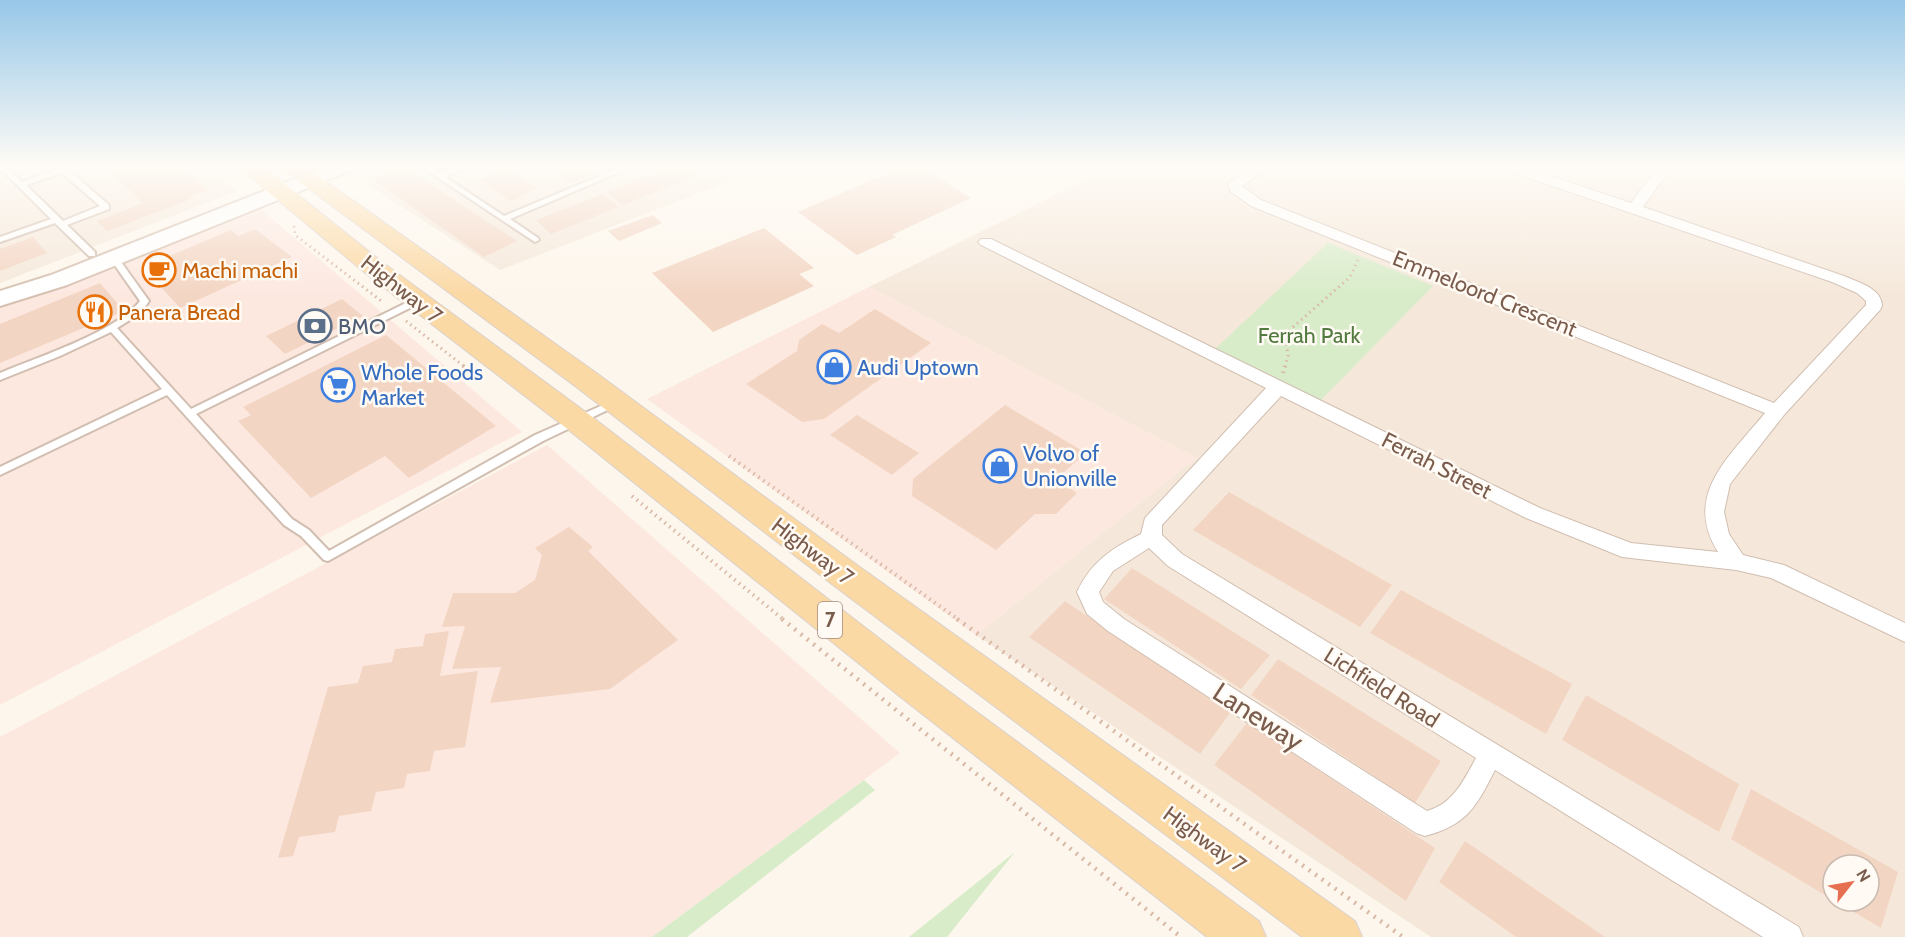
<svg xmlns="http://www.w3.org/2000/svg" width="1905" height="937" viewBox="0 0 1905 937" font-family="Cabin,sans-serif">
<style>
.residential{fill:#f5e8da;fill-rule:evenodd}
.commercial{fill:#fde8e0}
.green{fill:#d8ecc9}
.building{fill:#f3d5c3}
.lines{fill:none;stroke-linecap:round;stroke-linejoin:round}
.service-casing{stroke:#d1beb0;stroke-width:4}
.minor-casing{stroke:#d1beb0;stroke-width:2}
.secondary-casing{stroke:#d6c0b0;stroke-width:4}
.primary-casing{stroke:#dad1cd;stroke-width:2}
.path-far2{stroke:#d9b8a5;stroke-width:3;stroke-dasharray:1.5 4;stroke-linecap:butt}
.path-far1{stroke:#d9b8a5;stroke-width:4;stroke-dasharray:1.5 4.5;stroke-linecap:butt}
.path{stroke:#d9b8a5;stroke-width:4.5;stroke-dasharray:2 6;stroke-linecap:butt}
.service{fill:#fff;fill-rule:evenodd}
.minor{fill:#fff;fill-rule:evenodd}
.secondary{fill:#fff;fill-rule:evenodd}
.primary{fill:#fbd9a5;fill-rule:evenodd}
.labels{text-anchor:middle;stroke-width:5;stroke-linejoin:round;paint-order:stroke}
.shield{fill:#fffaf3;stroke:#a28b7f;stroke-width:1.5}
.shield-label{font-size:21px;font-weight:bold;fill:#7a5c4d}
.food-label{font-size:22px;fill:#c56008;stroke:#fffaf3;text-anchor:start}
.street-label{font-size:22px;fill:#7a5c4d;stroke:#fffaf3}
.service-label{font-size:22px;fill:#4e5e75;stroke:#fffaf3;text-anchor:start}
.park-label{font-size:22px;fill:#537a41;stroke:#fffaf3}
.shop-label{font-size:22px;fill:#366cbe;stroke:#fffaf3;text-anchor:start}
.near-street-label{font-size:27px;fill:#7a5c4d;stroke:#fffaf3}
</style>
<rect width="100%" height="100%" fill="#fdf6ec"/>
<path class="residential" d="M0,165h203l34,26 -237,92z
M384,165h387l-271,105 -146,-94z
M1073,165h832v772h-474l-455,-302 220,-177 -327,-171 227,-112zM1833,865h36v36h-36z"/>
<path class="commercial" d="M257,206l265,226 -522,273v-399z
M869,287l327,171 -220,177 -329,-236z
M547,445l353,308 -248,184h-652v-200z"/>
<path class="green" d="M1328,243l105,43 -114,116 -105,-52z
M864,780l11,10 -188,147h-35z
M1015,852l-68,85h-38z"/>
<path class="building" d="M103,165h76l28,25 -19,7 3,2 -84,32 -10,-10 46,-18z
M550,165h45l7,6 -32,12z
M677,165h7l14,10 -75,30 -16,-13z
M906,165h12l53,33 -79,37 4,2 -39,18 -59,-43z
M404,167l113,74 -33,16 -112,-78z
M507,168l31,20 -27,13 -32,-20z
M603,194l16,13 -68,27 -15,-14z
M653,215l9,8 -43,18 -11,-10z
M764,228l50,40 -15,6 15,12 -101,46 -61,-59z
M255,229l37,28 -112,51 -37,-41 88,-37 7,6z
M33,237l14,16 -47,18v-22z
M100,283l24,28 -124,52v-39z
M342,299l21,17 -78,38 -19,-18z
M875,309l56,34 -107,76 -22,3 -56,-38 51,-33 2,-11 23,-16 17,9z
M386,335l110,91 -87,52 -24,-22 -74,42 -73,-77 13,-6 -8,-8z
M1005,405l81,48 -30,26 21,14 -21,21h-21l-39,36 -84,-54 1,-17z
M857,415l62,38 -27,22 -62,-40z
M1229,492l163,93 -32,42 -167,-97z
M569,527l24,20 -5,4 90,89 -68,49 -120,14 11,-36 -49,2 13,-43 -23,1 11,-34h62l20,-13 7,-25 -7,-7z
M1132,568l138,87 -29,34 -137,-90z
M1401,590l171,94 -26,50 -176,-101z
M1065,601l165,112 -30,41 -171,-117z
M449,631l-9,45 38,-5 -13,76 -31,4 -4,20 -23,3 -3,14 -28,4 -5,19 -32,5 -4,16 -36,5 -6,19 -15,2 50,-171 30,-4 5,-17 29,-4 3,-13 28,-3 2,-12z
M1278,659l163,102 -26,42 -164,-108z
M1586,695l153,89 -20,48 -157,-92z
M1247,723l188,125 -29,53 -192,-136z
M1751,789l147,83 -17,56 -46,-27h34v-36h-36v35l-102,-61z
M1465,841l140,96h-89l-77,-55z"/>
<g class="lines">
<g class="service-casing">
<path id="service" d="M0,165h5l17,17 38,-14h6l43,37v4l-42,16 28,27v4h-6l-34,-33 -55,19v-5l51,-18 -51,-51zM62,173l38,33 -37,15 -37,-36z
M419,165h9l12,8 21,-8h11l-27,12 59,39 122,-51h10l-126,54 28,19 1,2 -4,2z
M113,254l3,1 33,46 -8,12 -24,15 74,81 223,-110h6v4l-224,111 96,105 17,11 20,21 206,-116 77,-34h6l2,2 -2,2 -75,36 -215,120 -4,-1 -23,-24 -17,-11 -117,-130 -167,80v-8l162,-78 -51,-57 -51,24 -60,24v-7c38,-16 116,-41 140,-72l-31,-44z"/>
</g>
<g class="minor-casing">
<path id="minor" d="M1257,165h17l-32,21 19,14 513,203 92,-98v-4l-9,-8 -25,-11 -332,-114 -2,-3h20l113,38 28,-38h14l-30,42 201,69c13,6 38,12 38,30l-2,4 -96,105 -54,69 -6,28 5,22 14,21 41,10 121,58v19l-134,-64 -35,-8 -114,-13 -96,-39 -245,-122 -119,129v10l20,19 617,373 4,10h-40l-268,-167c-19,37 -28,55 -70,66l-9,-3 -308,-202 -21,-17 -10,-22c14,-30 35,-44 64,-58l4,-16 121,-130 -285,-143 -3,-3 3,-3h10l549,269 91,35 87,9c-36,-57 12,-96 47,-139l-514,-207 -21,-15 -2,-8zM1149,548l19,18 308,192c-12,22 -23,46 -49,53l-303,-192 -21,-17 -4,-10 14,-21z"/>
</g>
<g class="secondary-casing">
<path id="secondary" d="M330,165h28l-3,4 -288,116 -67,21v-15l51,-16z"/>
</g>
<g class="primary-casing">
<path id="primary" d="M236,165h25l121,97 205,151 337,260 335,248 7,16h-59l-309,-242 -333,-268 -201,-155z
M277,165h26l292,207 262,193 498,356 7,16h-60l-469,-352 -258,-199z"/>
</g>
<path class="path-far2" d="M219,165l9,7
M294,226l1,9 89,68
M406,321l59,46
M1285,367l3,-11 -3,-22 65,-57 8,-17"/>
<path class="path-far1" d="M463,366l19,11
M1283,373l2,-7
M729,456l230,164
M632,496l152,124"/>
<path class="path" d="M782,619l399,318
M957,619l446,318"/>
<use href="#service" class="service"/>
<use href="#minor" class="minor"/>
<use href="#secondary" class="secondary"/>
<use href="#primary" class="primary"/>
</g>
<linearGradient id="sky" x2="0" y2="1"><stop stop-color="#97c7e8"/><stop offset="0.56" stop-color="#fefbf6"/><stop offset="1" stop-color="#fefbf6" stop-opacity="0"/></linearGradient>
<rect width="1905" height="296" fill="url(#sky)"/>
<defs>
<g id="cafe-ring" transform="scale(1.725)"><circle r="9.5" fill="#fffaf3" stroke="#e8710a" stroke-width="1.5"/><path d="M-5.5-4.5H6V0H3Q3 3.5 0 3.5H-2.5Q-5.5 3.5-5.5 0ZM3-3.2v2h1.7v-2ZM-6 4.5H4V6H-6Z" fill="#e8710a"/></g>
<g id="restaurant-ring" transform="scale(1.725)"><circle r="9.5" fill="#fffaf3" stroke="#e8710a" stroke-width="1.5"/><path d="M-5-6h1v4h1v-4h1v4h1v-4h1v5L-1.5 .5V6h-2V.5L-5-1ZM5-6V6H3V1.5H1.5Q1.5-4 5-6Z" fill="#e8710a"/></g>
<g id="bank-ring" transform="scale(1.725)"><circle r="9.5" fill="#fffaf3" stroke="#5c6f8a" stroke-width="1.5"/><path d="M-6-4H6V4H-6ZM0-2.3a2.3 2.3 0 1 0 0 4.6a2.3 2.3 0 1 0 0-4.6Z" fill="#5c6f8a"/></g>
<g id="shop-ring" transform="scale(1.725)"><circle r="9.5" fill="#fffaf3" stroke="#3f7fe0" stroke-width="1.5"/><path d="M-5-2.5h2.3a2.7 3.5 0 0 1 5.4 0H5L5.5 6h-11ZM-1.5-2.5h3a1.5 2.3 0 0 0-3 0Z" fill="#3f7fe0"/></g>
<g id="supermarket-ring" transform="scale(1.725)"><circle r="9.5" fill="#fffaf3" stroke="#3f7fe0" stroke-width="1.5"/><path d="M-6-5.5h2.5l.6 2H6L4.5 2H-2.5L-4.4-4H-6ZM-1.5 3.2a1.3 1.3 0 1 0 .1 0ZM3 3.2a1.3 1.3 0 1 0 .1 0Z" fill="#3f7fe0"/></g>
</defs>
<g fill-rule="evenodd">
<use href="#cafe-ring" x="159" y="270"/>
<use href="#restaurant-ring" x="95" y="312"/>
<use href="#bank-ring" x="315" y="326"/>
<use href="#shop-ring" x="834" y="367"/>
<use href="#supermarket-ring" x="338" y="385"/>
<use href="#shop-ring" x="1000" y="466"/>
</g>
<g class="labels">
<rect class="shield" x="818" y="602" width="24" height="36" rx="4.5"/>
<g class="shield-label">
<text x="830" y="627">7</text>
</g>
<g class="food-label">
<text x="182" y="278">Machi machi</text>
<text x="118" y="320">Panera Bread</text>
</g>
<g class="street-label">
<text transform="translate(402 289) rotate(38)" y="8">Highway 7</text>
<text transform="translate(1485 293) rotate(22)" y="8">Emmeloord Crescent</text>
<text transform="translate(1437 465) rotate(27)" y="8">Ferrah Street</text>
<text transform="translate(813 551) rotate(37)" y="8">Highway 7</text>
<text transform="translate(1382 687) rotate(32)" y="8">Lichfield Road</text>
<text transform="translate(1205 839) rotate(36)" y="8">Highway 7</text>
</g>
<g class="service-label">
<text x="338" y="334">BMO</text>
</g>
<g class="park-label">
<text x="1309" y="343">Ferrah Park</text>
</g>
<g class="shop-label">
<text x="857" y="375">Audi Uptown</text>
<text x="361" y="380">Whole Foods<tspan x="361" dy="25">Market</tspan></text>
<text x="1023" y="461">Volvo of<tspan x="1023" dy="25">Unionville</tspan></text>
</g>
<g class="near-street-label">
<text transform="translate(1258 717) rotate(33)" y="9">Laneway</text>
</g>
</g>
<g transform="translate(1851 883) rotate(59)"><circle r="28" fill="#fffaf3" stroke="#cabbb1" stroke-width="1.5"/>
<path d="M0-4.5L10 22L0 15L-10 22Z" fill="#e76f51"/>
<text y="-9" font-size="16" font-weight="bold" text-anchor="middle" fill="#7a5c4d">N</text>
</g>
</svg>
